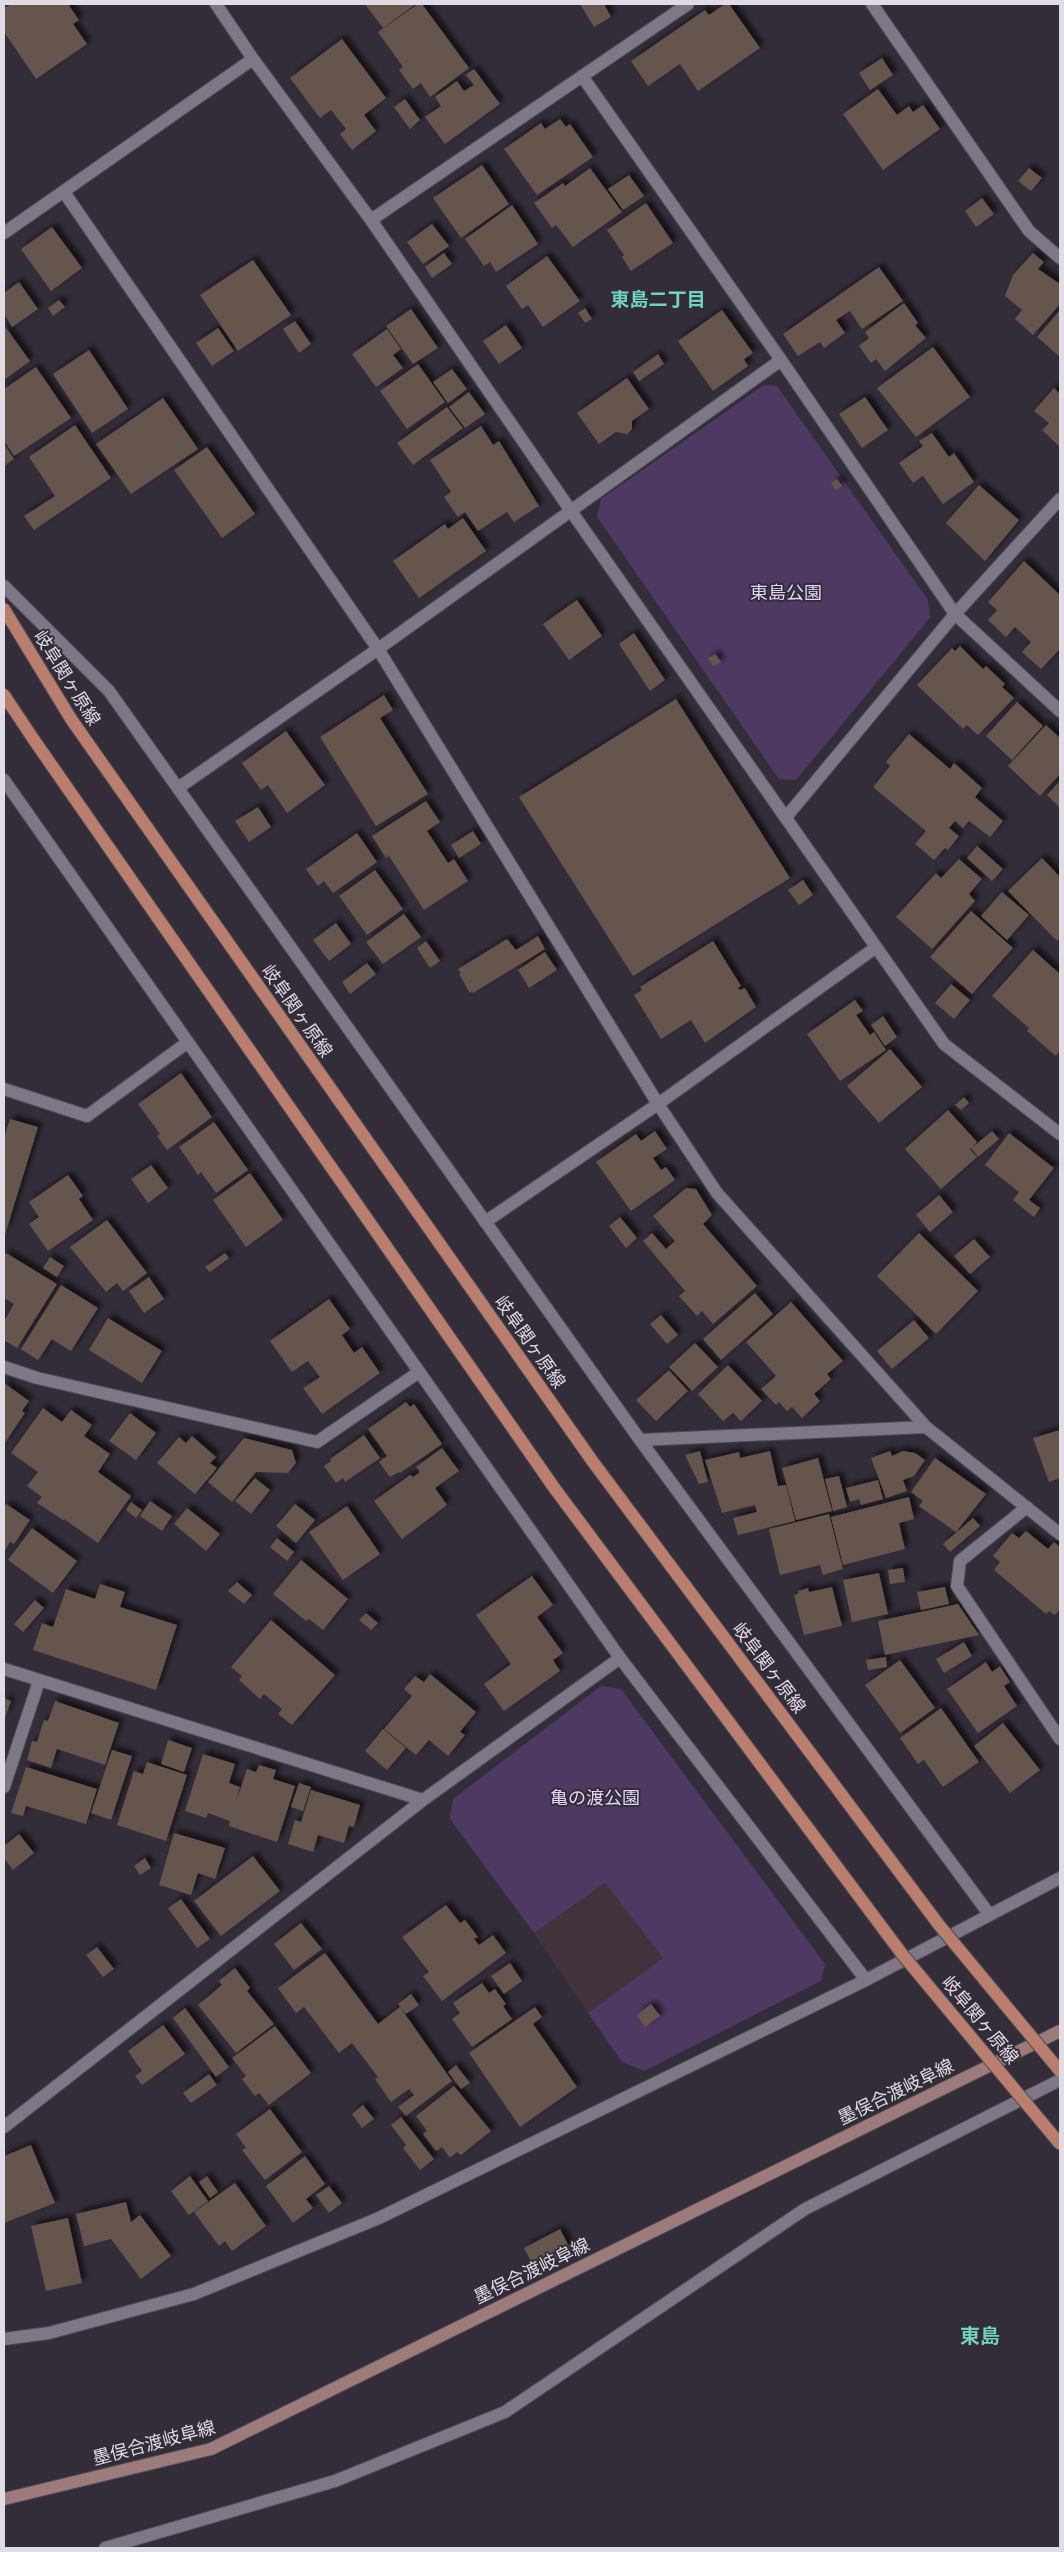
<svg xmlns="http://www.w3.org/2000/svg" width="1064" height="2552" viewBox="0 0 1064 2552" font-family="Quicksand,'Noto Sans JP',sans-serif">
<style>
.industrial{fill:#43323b}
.green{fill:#4e3962}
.building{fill:#65544d;filter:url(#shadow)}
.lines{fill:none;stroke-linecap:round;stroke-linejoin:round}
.minor-casing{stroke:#4e4954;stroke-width:14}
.secondary-casing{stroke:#4e4954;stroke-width:14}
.primary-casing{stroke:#4e4954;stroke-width:14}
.minor{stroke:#7e7786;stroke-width:12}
.secondary{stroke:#9c7b7a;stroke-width:12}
.primary{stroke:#b97e6d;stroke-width:12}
.primary-bridge-casing{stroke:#4e4954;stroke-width:14;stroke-linecap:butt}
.primary-bridge{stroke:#b97e6d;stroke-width:12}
.labels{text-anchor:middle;stroke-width:4;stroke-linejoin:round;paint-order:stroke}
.park-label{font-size:18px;fill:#e3d4f5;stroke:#332d3a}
.street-label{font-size:18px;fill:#e0dce5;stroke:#332d3a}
.neighbourhood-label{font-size:19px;font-weight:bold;fill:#6fd3be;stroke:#332d3a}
.quarter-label{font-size:20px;font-weight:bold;fill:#6fd3be;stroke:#332d3a}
</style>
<defs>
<filter id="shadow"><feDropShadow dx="4.5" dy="-4.5" stdDeviation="2.5" flood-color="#0009"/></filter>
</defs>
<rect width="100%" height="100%" fill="#332d3a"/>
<path class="industrial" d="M605,1883l58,75 -75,55 -54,-80z"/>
<path class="green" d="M764,385l13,1 151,214 2,18 -134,162 -17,-1 -182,-262 4,-18z
M601,1686l20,3 204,275 -4,17 -177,90 -22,-9 -34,-49 75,-55 -58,-75 -71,50 -84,-114 3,-20z"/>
<path class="building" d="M11,4h57l11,16 -6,4 14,20 -51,35 -32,-47v-24z
M365,4h51l-33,24z
M418,4h4l47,64 -39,29 -9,-14 -8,6 -14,-19 4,-3 -25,-35z
M580,4h24l7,13 -17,10z
M725,4h4l31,44 -62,43 -18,-27 -32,22 -17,-25 74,-51 4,5z
M342,39l44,59 -22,17 12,16 -24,19 -12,-16 6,-5 -15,-19 -11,8 -30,-40z
M882,58l11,17 -23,15 -11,-17z
M474,69l26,35 -55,40 -20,-27 16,-11 -6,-9 22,-16 7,10 10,-6 -8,-10z
M878,89l19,26 12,-9 4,6 10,-7 17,24 -57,41 -40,-56z
M405,99l15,21 -10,9 -16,-22z
M560,119l6,8 4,-3 23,33 -56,38 -33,-46 37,-26 4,6z
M482,165l27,39 -48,34 -28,-40z
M590,168l32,44 -49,35 -17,-22 -4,3 -18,-25 29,-20 2,3z
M1029,168l13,10 -11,13 -13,-10z
M629,175l15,21 -21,14 -15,-21z
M982,198l12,16 -18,13 -11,-16z
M646,203l27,40 -42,28 -9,-14 2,-2 -17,-25z
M512,205l26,39 -42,28 -6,-10 -6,4 -19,-27z
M432,224l17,22 -26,18 -16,-22z
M52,227l30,41 -31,23 -30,-42z
M444,253l8,11 -20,14 -7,-11z
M1033,253l11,9 -6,7 22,15v20l-27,31 -18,-16 7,-9 -17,-14 8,-21z
M547,256l33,45 -37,26 -15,-22 -6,4 -16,-23z
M253,260l38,55 -53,36 -38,-56z
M879,267l24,34 -41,28 -12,-18 -14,9 9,13 -21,15 -4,-6 -22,14 -15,-22z
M19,282l19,27 -26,18 -8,-13v-21z
M59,300l6,7 -12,9 -5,-8z
M904,303l14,20 -3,2 11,13 -41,33 -9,-12 -5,4 -12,-17 10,-8 -4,-6z
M585,308l7,11 -7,4 -7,-10z
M411,309l27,39 -25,16 -27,-38z
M722,310l31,43 -9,6 4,7 -35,25 -35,-50z
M1060,310v47l-23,-20z
M295,321l16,23 -12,9 -16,-24z
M4,325l26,36 -26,19z
M506,325l16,23 -23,16 -16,-23z
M218,328l16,23 -22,15 -16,-23z
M387,329l14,20 -8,6 10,13 -27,19 -24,-33z
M933,347l37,50 -54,40 -39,-49z
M89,350l39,59 -36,24 -39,-59z
M658,354l6,10 -25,17 -6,-9z
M418,364l27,38 -38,27 -27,-38z
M36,367l35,51 -57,38 -10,-15v-52z
M452,369l15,20 -19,14 -15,-21z
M627,378l22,31 -17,12v8l-5,5 -11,-2 -17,12 -22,-31z
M1054,388l6,6v53l-18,-17 7,-7 -15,-12z
M469,392l16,22 -20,14 -16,-21z
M865,397l23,33 -26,18 -23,-34z
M163,398l35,51 -67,45 -35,-50z
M447,407l16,21 -50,37 -16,-22z
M75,425l36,53 -77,52 -10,-14 31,-20 -26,-39z
M481,426l12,19 6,-4 40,65 -25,16 -7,-10 -29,19 -13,-19 -7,5 -14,-20 7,-5 -21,-32z
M932,433l17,24 5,-4 20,29 -31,22 -20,-28 -10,7 -14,-20 24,-17 -4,-5z
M4,444l10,15 -10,7z
M207,447l48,67 -33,24 -48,-68z
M837,479l5,7 -6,4 -5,-7z
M979,485l40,35 -34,41 -39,-38z
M463,518l23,33 -67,47 -26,-37 52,-37 3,5z
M1024,561l36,34v54l-19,20 -19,-17 9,-10 -16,-15 -9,10 -18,-17 9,-10 -9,-8z
M577,600l25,36 -33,24 -26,-36z
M634,633l31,47 -15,11 -31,-47z
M960,646l23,23 3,-3 19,18 -3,3 12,11 -36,37 -11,-10 -4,4 -46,-44 35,-37 3,3z
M715,654l6,8 -7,4 -6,-7z
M384,695l9,15 -13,8 48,76 -52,32 -56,-89z
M676,699l114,179 -157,98 -114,-179z
M1017,702l26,24 -31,34 -26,-24z
M1046,725l14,13v36l-20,22 -32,-30z
M286,731l39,54 -38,28 -19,-28 -7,5 -19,-27z
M909,734l41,35 4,-6 28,25 -7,9 28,24 -13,16 -21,-16 -6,7 -8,-7 -6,7 10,8 -11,14 -3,-2 -11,12 -19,-16 11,-13 -53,-44 17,-21 -4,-4z
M1060,781v27l-13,-13z
M426,801l14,21 -13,9 21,32 6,-4 14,22 -44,29 -35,-54 -3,2 -14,-22z
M258,807l13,20 -22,15 -14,-21z
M473,831l8,13 -22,14 -8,-13z
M357,833l20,29 -44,31 -9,-12 -6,5 -12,-17z
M977,846l26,23 -11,12 -25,-23z
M1042,858l18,19v61l-3,3 -49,-50z
M959,859l23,20 -13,15 6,7 -43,48 -36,-32 40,-44 5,5z
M375,870l28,39 -36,26 -28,-39z
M803,880l10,15 -14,10 -11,-15z
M1002,892l27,23 -22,25 -26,-24z
M971,911l42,37 -41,46 -42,-37z
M404,914l17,23 -38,27 -17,-22z
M336,923l15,21 -22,17 -16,-21z
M538,936l7,13 -72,44 -1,-2 -2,2 -11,-19 2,-1 -3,-4 49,-30 9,11z
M426,941l14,20 -10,7 -13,-20z
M713,941l28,45 -3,2 1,2 6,-2 11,19 -51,36 -14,-23 -30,19 -27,-44 8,-5 -2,-3z
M1033,950l27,24v77l-4,5 -29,-25 2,-3 -37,-32z
M545,952l12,18 -28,18 -11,-18z
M367,963l9,11 -26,20 -8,-12z
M951,984l19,16 -16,19 -19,-16z
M855,1000l8,11 -7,4 14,20 4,-3 12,18 -46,31 -33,-47z
M883,1016l14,21 -12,9 -14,-21z
M890,1049l32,38 -43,36 -32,-37z
M181,1073l31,44 -45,33 -10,-14 3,-2 -22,-30z
M964,1097l5,6 -8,7 -6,-5z
M948,1110l29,32 -4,5 19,-16 7,8 -21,18 -7,-9 -1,1 7,8 -36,32 -36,-40z
M10,1119l28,8 -34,111v-100z
M214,1122l34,48 -32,23 -15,-21 -3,3 -19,-28z
M655,1131l12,18 -14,9 8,12 5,-3 9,13 -44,31 -35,-49 40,-28 5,7z
M1009,1133l45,35 -25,32 11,8 -6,9 -21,-17 6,-8 -34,-27z
M151,1165l17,23 -20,15 -17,-24z
M250,1173l33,47 -37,27 -33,-47z
M68,1175l15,21 -4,3 14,21 -45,31 -19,-27 10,-7 -10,-15z
M686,1188l10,1 16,26 -9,9 54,62 -44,38 -11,-13 -5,5 -18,-20 6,-5 -42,-50 9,-8 14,16 9,-8 -22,-25z
M939,1195l14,17 -23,20 -14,-17z
M620,1217l17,21 -11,10 -17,-22z
M107,1220l40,53 -24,18 -6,-8 -11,9 -36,-45z
M919,1233l59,58 -42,43 -59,-58z
M974,1239l16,18 -20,17 -16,-18z
M6,1253l51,31 -40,64 -13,-8v-19l10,-17 -10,-6v-42z
M225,1253l4,5 -19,14 -5,-5z
M50,1257l14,9 -7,11 -14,-9z
M149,1277l15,22 -20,14 -15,-22z
M61,1285l37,23 -27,43 -19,-12 -14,21 -17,-11z
M755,1293l18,21 -52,46 -18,-21z
M329,1299l21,30 -8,6 12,18 8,-6 18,26 -58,41 -19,-26 17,-11 -12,-16 -16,11 -22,-31z
M791,1302l52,59 -16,13 4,5 -17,15 6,7 -18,17 -10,-11 -5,4 -8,-9 -3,3 -15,-16 15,-13 -30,-34z
M661,1315l17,20 -11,9 -17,-20z
M108,1318l54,33 -20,32 -53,-33z
M914,1320l15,18 -37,31 -15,-18z
M695,1343l23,24 -26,24 -23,-24z
M728,1365l34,36 -21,20 -8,-8 -10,8 -25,-27z
M669,1370l19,21 -32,30 -20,-21z
M4,1383l25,18 -7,10 3,2 -21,31z
M406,1402l4,5 4,-3 28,40 -42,29 -1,-1 -9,5 -11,-15 8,-6 -19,-27z
M43,1408l19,14 9,-12 21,15 -8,11 26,18 -12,18 33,24 -33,47 -34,-24 -1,1 -26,-17 5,-6 -15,-11 11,-14 -27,-19z
M130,1413l26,20 -20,27 -27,-19z
M1060,1430v48l-11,4 -16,-44z
M364,1435l16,23 -35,24 -2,-4 -7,5 -12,-17 7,-5 -1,-2z
M192,1436l24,21 -6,6 7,5 -22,26 -38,-31 22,-26 7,6z
M244,1438l48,12 4,13 -8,10 -32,-1 -24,30 -24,-20z
M442,1448l17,23 -24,17 12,17 -45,34 -28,-38 36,-26 3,2 7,-5 -4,-5z
M700,1451l8,31 -9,2 -14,-29z
M770,1451l8,35 8,-1 9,36 -57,14 -5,-17 24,-6 -2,-7 -33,8 -17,-53 34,-8 1,6z
M890,1451l2,5 11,-5 12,2 10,7 -11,16 -11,4 4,11 -21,7 -15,-40z
M818,1458l14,53 -36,9 -14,-52z
M935,1458l51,36 -30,38 -37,-26 4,-5 -12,-9z
M839,1476l8,31 -14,4 -8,-32z
M255,1478l15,12 -19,24 -16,-13z
M878,1480l5,19 -22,6 -2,-6 -9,3 -4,-14z
M909,1497l5,22 -15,4 6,26 -62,16 -12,-48z
M150,1501l22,15 -10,15 -22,-15z
M131,1502l11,8 -6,8 -10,-8z
M6,1504l24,16 -16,24 -4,-2 -6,10v-44z
M295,1504l20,16 -19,23 -20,-17z
M347,1506l33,48 -37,26 -34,-48z
M187,1508l33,26 -14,17 -32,-27z
M829,1514l14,55 -20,6 -3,-10 -40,10 -11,-46z
M973,1518l7,8 -30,26 -7,-8z
M32,1528l45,33 -24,32 -45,-33z
M1026,1531l22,18 6,-7 6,5v62l-5,6 -6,-4 -3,3 -52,-44 6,-8 -7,-6 19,-23 7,5z
M277,1538l17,14 -7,9 -17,-14z
M301,1560l47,39 -25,31 -14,-11 -3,2 -33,-27z
M903,1568l2,14 -15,2 -2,-14z
M879,1573l9,41 -36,8 -9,-42z
M532,1576l21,29 -16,12 26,36 -10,7 7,11 -56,40 -20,-27 27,-20 -35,-49z
M237,1582l15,13 -8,9 -16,-13z
M100,1584l25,8 -5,15 57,18 -21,65 -123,-40 9,-27 11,4 13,-38 29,10z
M832,1587l10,39 -38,9 -10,-40 4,-1v-3l10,-3 1,4z
M945,1587l4,17 -28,6 -4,-18z
M35,1600l9,8 -21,24 -9,-8z
M958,1604l21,31 -94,20 -7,-34z
M366,1613l12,10 -7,7 -12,-10z
M271,1620l64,55 -43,50 -14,-11 4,-5 -18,-15 -4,5 -21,-19 3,-4 -11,-9z
M964,1642l8,14 -28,17 -8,-14z
M886,1657l1,10 -19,3 -2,-10z
M900,1660l35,48 -35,25 -35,-48z
M986,1662l6,10 8,-6 10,16 -6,4 13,20 -39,27 -31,-44z
M430,1674l46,38 -16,20 5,3 -17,21 -19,-16 -13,15 -32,-26 28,-33 -8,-7 11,-13 9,6z
M4,1698l7,3 -7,20z
M55,1701l64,22 -14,42 -48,-16 -6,19 -24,-8 5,-19 5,1 7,-22 4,1z
M941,1708l38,54 -36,25 -19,-27 -6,4 -18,-26z
M1003,1723l37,47 -30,23 -36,-47z
M383,1729l23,19 -19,22 -22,-19z
M168,1740l24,8 -8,24 -23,-8z
M112,1750l20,6 -21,64 -20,-7z
M203,1754l32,10 -6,19 11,4 -4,15 11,-33 9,3 3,-7 17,5 -3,9 22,7 -18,56 -48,-16 1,-5 -22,-8 -2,5 -21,-7z
M147,1762l40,13 -21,66 -49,-16 17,-54 9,3z
M26,1767l71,22 -11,35 -60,-18 -3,10 -12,-3z
M299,1783l12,4 -8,24 -12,-4z
M311,1790l49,15 -6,22 -5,-1 -5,17 -26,-8 -5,17 -25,-8 7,-24 6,2z
M174,1833l51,15 -10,31 -17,-6 -7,22 -32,-10z
M19,1834l15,19 -21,17 -9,-12v-12z
M253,1856l27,35 -59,45 -27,-35z
M145,1858l6,10 -11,7 -6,-9z
M181,1899l29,40 -13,9 -29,-40z
M446,1905l14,18 5,-3 13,17 -4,2 5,6 14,-10 13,18 -64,48 -19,-25 6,-4 -27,-35z
M301,1923l21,26 -28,21 -20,-26z
M97,1947l17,22 -11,8 -17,-22z
M325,1953l53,71 22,-17 52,74 -46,35 -8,-9 16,-12 -5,-6 -18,13 -16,-23 3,-2 -26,-34 -13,10 -35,-46 -8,6 -18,-25z
M510,1963l12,18 -18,13 -13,-18z
M235,1968l15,20 -3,3 27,33 -38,29 -38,-48 24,-20 -3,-4z
M482,1983l7,10 6,-4 11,15 -3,2 9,13 -40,28 -20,-28 8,-6 -7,-10z
M411,1994l8,11 -13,9 -8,-10z
M651,2004l9,12 -15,11 -8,-12z
M535,2007l7,10 -9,7 44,63 -57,40 -51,-74z
M185,2008l44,59 -13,10 -43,-59z
M163,2025l22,29 -43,31 -7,-9 7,-5 -14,-20z
M275,2026l36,47 -42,32 -10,-12 -4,3 -13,-17 4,-3 -14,-18z
M456,2065l14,18 -9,6 -13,-17z
M209,2074l8,11 -26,18 -8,-10z
M454,2086l37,45 -30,24 -4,-3 -7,6 -8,-11 -6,4 -13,-17 4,-3 -11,-15z
M363,2105l11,14 -12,9 -10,-14z
M270,2109l32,43 -37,28 -23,-30 4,-2 -10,-14z
M401,2117l33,42 -14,11 -17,-22 3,-3 -15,-20z
M31,2145l24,58 -51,20v-67z
M305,2156l20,28 -19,15 7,9 -20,15 -27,-37z
M190,2176l18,25 -19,14 -18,-24z
M207,2176l11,16 -8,6 -11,-16z
M235,2183l31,43 -34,25 -7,-10 -6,5 -25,-34z
M329,2186l13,17 -13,10 -13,-18z
M126,2202l5,20 9,-7 31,41 -30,23 -30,-40 -27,7 -8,-32z
M68,2218l14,65 -36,8 -15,-65z
M560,2229l12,23 -37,17 -11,-21z"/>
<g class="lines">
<g class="minor-casing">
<path id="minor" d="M216,4l37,55 118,161 200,291 373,533 116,90
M872,4l157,227 31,27
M582,76l199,284 174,254 105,97
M64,192l314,457 280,455 59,89 209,234 134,107
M371,220l317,-216
M4,233l249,-174
M4,586l105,105 531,749 349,474
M4,780l616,878 246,322
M178,788l200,-139 403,-289
M787,816l168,-202 105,-115
M4,1089l83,27 101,-74
M485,1222l173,-118 217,-156
M4,1367l33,11 280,64 102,-70
M640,1440l286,-13
M1027,1507l-67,54 -3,25 103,153
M4,1669l419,131
M4,1787l35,-106
M4,2127l419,-327 197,-142
M4,2339l45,-6 145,-39 185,-76 487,-238 194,-102
M105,2548l230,-67 170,-69 300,-203 255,-129"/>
</g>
<g class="secondary-casing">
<path id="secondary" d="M4,2499l207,-50 849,-418"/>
</g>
<g class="primary-casing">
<path id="primary" d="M4,609l67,110
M4,695l30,45"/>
</g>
<use href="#minor" class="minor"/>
<use href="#secondary" class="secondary"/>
<use href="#primary" class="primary"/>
<g class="primary-bridge-casing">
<path id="primary-bridge" d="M71,719l522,743 346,463 121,146
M34,740l521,749 347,465 158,190"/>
</g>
<use href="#primary-bridge" class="primary-bridge"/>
</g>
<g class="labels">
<g class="park-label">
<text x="786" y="599">東島公園</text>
<text x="595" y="1804">亀の渡公園</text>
</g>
<g class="street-label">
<text transform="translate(67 678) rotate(58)" y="6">岐阜関ヶ原線</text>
<text transform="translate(297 1011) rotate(55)" y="6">岐阜関ヶ原線</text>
<text transform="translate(530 1342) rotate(55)" y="6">岐阜関ヶ原線</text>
<text transform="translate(769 1668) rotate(53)" y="6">岐阜関ヶ原線</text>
<text transform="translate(980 2020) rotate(50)" y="6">岐阜関ヶ原線</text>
<text transform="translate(896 2092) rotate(-26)" y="6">墨俣合渡岐阜線</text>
<text transform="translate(532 2271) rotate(-26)" y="6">墨俣合渡岐阜線</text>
<text transform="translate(154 2443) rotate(-15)" y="6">墨俣合渡岐阜線</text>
</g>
<g class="neighbourhood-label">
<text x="658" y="306">東島二丁目</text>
</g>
<g class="quarter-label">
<text x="980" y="2343">東島</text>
</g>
</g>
<rect width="1064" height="2552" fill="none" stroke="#e0dce5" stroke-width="10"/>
</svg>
